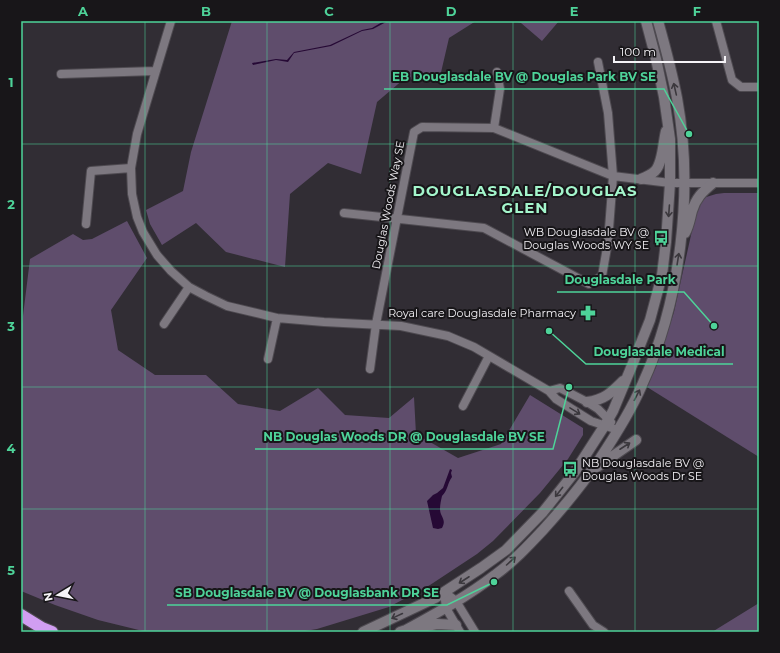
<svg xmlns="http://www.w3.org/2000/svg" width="780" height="653" viewBox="0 0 780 653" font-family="Montserrat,sans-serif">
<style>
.green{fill:#5f4d6c}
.water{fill:#260935}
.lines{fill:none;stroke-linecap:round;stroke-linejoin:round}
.minor-casing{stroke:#4e4a50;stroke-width:10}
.tertiary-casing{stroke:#4e4a50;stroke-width:12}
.motorway-casing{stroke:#4e4a50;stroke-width:14}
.minor{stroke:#7d7880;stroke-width:8}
.tertiary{stroke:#7d7880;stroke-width:10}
.motorway{stroke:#d19ef2;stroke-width:12}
.oneway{stroke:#3b383d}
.grid{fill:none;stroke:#4ed399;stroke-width:1;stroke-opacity:0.55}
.labels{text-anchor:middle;stroke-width:4;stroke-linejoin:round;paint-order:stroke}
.street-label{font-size:11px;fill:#f5f3f7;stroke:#181619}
.poi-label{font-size:11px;fill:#f5f3f7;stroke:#181619;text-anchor:end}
.district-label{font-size:15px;font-weight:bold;letter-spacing:1px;fill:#a4f6cc;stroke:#181619}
.leader{fill:none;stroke:#4ed399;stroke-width:1.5}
.callout-dot{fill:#4ed399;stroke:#181619;stroke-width:1.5}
.callout-label{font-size:12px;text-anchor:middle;font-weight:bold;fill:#4ed399;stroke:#181619;stroke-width:4;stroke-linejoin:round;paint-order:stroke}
.neatline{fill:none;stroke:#4ed399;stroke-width:1.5}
.grid-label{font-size:13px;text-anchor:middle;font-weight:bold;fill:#4ed399}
</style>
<rect width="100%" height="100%" fill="#312d34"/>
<path class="green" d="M232,21h244l-27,17 -10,43 -35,-2 -27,23 -16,72 -33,-11 -38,31 -5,73 -59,-15 -30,-29 -34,22 -12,-21 -4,-14 37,-19 8,-39z
M513,21h46l-17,20 -21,-18z
M724,193h35v264l-112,-70 9,-20 18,-55 23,-104 6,-10 13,-4z
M127,221l20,37 -36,52 7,40 37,25h51l32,29 42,7 38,-23 27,27 44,3 25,-21 2,37 42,24 43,-14 29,-49 53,33v7l-15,24 -28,34 -47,48 -16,13 -47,31 -41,22 -72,22 -18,3h-152l-49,-12 -43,-15 -34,-14v-259l9,-73 43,-25 10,6 9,-1z
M759,603v29h-47z"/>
<path class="water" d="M384,21h4l-15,8 -11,2 -31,15 -37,7 -6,9 -12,-2 -23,5 -1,-2 24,-4 11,1 7,-8 36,-7 32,-15 10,-2z
M450,469l2,1 -1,3 1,4c-5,7 -4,13 -10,19 -1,4 -2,9 -2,13 0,8 7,10 2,19l-4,1 -5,-1 -6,-27 6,-6 4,-2 6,-5z"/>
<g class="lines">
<g class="minor-casing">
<path id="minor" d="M171,21l-34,113 -6,34 1,26 5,23 6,15 14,23 14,16 18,16 17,9 21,10 50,12 47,4 77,4 47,10 26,11 75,44 7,8 35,22 27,9
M716,21l16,59 9,7h18
M61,74l94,-3
M494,128l6,-39 -3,-17
M344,213l140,15 105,56 13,-8 6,-34 5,-66 -5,-63 -10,-51
M86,224l5,-53 40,-3
M164,324l25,-37
M268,359l9,-41
M370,369l6,-45 38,-192 8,-5 72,1 119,48 57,7h89
M549,391l11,-3 27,14 11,7 13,13
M463,406l26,-50
M569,591l24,34 11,7
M444,592l12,9 19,31
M444,592l2,16 14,24"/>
</g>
<g class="tertiary-casing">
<path id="tertiary" d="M641,179c5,-2 10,-4 14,-8 8,-8 8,-29 11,-40
M685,233c4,-7 5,-15 7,-22 4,-13 10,-19 21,-28
M587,402c17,-2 24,-9 36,-21
M597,467l39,-27
M416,628l21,-4 19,1
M363,632l72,-34 46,-30 25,-18 37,-38 31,-39 31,-48 8,-14 20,-48 17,-43 12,-45 4,-33 4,-59v-44l-6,-42 -8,-38 -10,-38
M400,632l6,-2c31,-17 62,-34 89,-55 18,-13 33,-29 48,-45 20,-22 39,-45 56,-70 16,-24 32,-49 43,-75 39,-85 52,-195 35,-287 -5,-26 -12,-52 -19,-77"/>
</g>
<g class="motorway-casing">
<path id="motorway" d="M21,615l21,13 10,4"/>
</g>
<use href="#minor" class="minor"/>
<use href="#tertiary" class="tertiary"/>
<use href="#motorway" class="motorway"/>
</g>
<defs><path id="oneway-shaft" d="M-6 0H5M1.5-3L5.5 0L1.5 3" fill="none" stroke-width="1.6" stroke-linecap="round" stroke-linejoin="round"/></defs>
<g class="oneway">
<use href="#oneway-shaft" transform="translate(675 89) rotate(-103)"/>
<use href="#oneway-shaft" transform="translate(669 211) rotate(94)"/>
<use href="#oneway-shaft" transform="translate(678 259) rotate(-81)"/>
<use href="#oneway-shaft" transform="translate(637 395) rotate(-63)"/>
<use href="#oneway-shaft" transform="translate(575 411) rotate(32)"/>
<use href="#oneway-shaft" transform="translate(625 446) rotate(-33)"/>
<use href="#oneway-shaft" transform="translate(559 492) rotate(128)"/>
<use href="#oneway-shaft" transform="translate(511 561) rotate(-42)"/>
<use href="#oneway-shaft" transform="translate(464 580) rotate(147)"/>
<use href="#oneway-shaft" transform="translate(397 616) rotate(155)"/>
</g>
<path class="grid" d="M145,21v611M267,21v611M390,21v611M513,21v611M635,21v611M21,144h738M21,266h738M21,387h738M21,509h738"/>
<defs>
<g id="bus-bare" transform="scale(1.2)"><path d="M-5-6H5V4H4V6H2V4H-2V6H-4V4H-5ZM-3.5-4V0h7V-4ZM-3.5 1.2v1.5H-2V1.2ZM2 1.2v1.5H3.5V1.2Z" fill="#4ed399" stroke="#181619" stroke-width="2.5" paint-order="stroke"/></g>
<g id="pharmacy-bare" transform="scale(1.2)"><path d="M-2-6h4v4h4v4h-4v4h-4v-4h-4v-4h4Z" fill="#4ed399" stroke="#181619" stroke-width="2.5" paint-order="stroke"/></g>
</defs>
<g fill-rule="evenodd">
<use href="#bus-bare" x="661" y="238"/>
<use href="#pharmacy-bare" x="588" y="313"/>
<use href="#bus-bare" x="570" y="469"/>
</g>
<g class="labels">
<g class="street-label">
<text transform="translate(388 205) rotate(-79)" y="4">Douglas Woods Way SE</text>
</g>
<g class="poi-label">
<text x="649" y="236">WB Douglasdale BV @<tspan x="649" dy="13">Douglas Woods WY SE</tspan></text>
<text x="576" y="317">Royal care Douglasdale Pharmacy</text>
<text x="582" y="467" text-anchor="start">NB Douglasdale BV @<tspan x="582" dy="13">Douglas Woods Dr SE</tspan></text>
</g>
<g class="district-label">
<text x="525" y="196">DOUGLASDALE/DOUGLAS<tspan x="525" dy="17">GLEN</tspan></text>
</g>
</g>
<path class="leader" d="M689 134L664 89H384M714 326L684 292H557M549 331L586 364H733M569 387L553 449H255M494 582L447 605H167"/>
<g class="callout-dot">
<circle cx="689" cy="134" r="4"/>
<circle cx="714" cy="326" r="4"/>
<circle cx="549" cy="331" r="4"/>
<circle cx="569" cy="387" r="4"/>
<circle cx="494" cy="582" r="4"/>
</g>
<g class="callout-label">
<text x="524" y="81">EB Douglasdale BV @ Douglas Park BV SE</text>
<text x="620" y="284">Douglasdale Park</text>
<text x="659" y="356">Douglasdale Medical</text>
<text x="404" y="441">NB Douglas Woods DR @ Douglasdale BV SE</text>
<text x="307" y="597">SB Douglasdale BV @ Douglasbank DR SE</text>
</g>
<rect width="780" height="653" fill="none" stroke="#181619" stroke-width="44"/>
<g transform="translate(58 595) rotate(260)" stroke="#181619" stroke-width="3" paint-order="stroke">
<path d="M0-3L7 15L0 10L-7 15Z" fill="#f5f3f7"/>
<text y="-6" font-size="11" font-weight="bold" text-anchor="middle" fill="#f5f3f7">N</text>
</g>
<path d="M614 56v6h111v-6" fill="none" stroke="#f5f3f7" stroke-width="2"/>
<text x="620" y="56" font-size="12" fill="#f5f3f7" stroke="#181619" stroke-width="3" paint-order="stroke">100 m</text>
<rect x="22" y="22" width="736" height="609" class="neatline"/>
<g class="grid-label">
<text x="83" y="16">A</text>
<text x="206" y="16">B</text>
<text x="329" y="16">C</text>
<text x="451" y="16">D</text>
<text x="574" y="16">E</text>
<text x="697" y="16">F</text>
<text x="11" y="87">1</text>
<text x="11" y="209">2</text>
<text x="11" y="331">3</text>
<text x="11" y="453">4</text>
<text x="11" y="575">5</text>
</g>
</svg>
